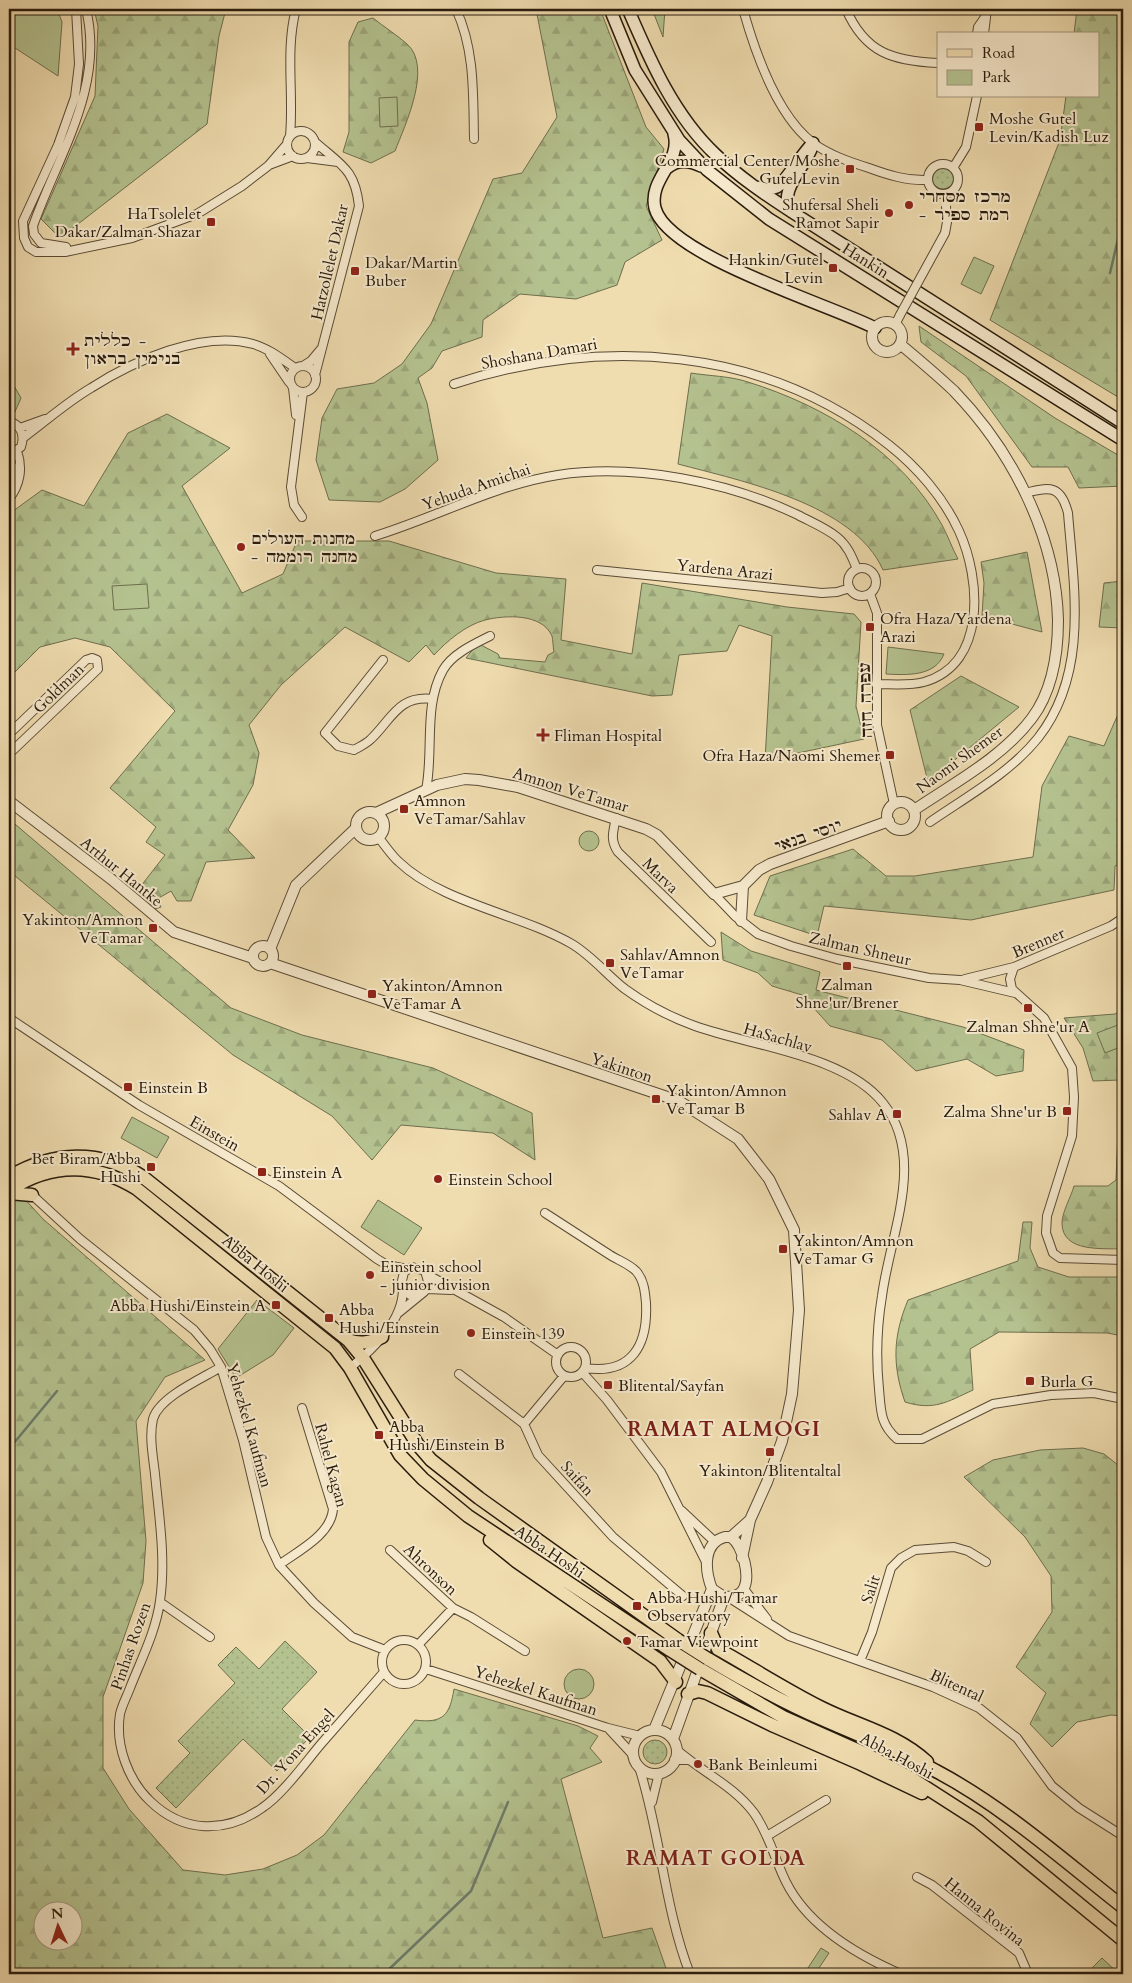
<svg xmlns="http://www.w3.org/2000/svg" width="1132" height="1983" viewBox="0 0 1132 1983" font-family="Cardo,'Frank Ruhl Libre',serif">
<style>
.grass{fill:url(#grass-dots);stroke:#6e6e4e}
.forest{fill:url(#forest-firs);stroke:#6e6e4e;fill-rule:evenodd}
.park{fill:#b4c28f;stroke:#6e6e4e}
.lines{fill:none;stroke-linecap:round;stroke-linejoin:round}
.stream{stroke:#6d7c6b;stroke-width:2.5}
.minor-casing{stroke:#5a4b35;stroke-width:10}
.tertiary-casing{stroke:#5a4b35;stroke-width:12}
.secondary-casing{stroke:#291b0c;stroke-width:14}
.primary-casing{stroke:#291b0c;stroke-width:15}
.minor{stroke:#f5e8cb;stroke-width:8}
.tertiary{stroke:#f5e8cb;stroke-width:10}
.secondary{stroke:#f5e8cb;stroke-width:11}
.primary{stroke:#efdcaf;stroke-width:12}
.minor-bridge-casing{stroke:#5a4b35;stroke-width:10;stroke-linecap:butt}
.primary-bridge-casing{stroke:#291b0c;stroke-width:15;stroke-linecap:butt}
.minor-bridge{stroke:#f5e8cb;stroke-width:8}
.primary-bridge{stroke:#efdcaf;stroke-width:12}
.poi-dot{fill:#8f2418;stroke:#f5e8cb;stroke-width:2}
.labels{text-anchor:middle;stroke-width:4;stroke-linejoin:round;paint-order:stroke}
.poi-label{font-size:16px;fill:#291b0c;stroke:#f5e8cb;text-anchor:start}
.street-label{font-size:16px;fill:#291b0c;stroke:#f5e8cb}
.district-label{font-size:21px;font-weight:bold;letter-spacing:1px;fill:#7a1f14;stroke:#f5e8cb}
</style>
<defs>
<pattern id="grass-dots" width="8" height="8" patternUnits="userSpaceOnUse" patternTransform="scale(1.25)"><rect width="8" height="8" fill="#b4c28f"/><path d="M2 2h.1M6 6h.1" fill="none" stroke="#9ba67a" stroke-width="1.8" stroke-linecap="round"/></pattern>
<pattern id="forest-firs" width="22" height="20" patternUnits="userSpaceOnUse" patternTransform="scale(1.25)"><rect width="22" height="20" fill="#b4c28f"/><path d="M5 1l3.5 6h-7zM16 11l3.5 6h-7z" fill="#9ba67a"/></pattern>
</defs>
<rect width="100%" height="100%" fill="#efdcaf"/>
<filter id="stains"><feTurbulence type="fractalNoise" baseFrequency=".004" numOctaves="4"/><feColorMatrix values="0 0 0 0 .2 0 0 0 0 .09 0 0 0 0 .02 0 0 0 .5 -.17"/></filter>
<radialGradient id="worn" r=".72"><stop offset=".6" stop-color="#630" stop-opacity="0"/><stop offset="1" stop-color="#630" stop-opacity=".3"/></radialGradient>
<path class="grass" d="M932 178a11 11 0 1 1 22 0a11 11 0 1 1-22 0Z
M285,1641l32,31 -35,37 28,28 -33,34 -34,-32 -67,69 -20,-20 34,-35 -12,-12 57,-58 -17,-18 18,-18 23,22z
M643 1752a12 12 0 1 1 24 0a12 12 0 1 1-24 0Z"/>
<path class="forest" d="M94,9h132l-7,27 -12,88 -147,114 -19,-19 54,-123 3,-70z
M536,9h64l46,118 18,22 -18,57 16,34 -37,22 -8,23 -41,14 -56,-5 -37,26 -1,17 -40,14 -10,17 -14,10 9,25 11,57 -33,29 -25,13 -51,-2 -13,-40 6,-42 15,-29 37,-6 28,-19 29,-40 62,-145 29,-6 35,-56z
M652,9h13l-2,28z
M1077,9h46v391l-133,-80 70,-180 6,-44h32v-62h-24z
M373,18c11,9 24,17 34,26 26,23 -2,81 -12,107l-24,12 -28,-11 6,-20v-90l9,-20z
M919,326l136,92 68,40v28l-44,2 -11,-21h-36l-66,-91 -45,-34z
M691,373c18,3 39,3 57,9 77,24 154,70 194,143 6,11 10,23 16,34l-75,11c-29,-66 -141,-89 -205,-106z
M167,414l63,34 -48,38 60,107 41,-19 14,-33h92l107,32 70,6 -5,61 71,14 10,-71 145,24 67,7 7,8 -5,84 8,33 -99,21 7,-124 -33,-11 -12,26 -48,4 -7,40 -20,1 -186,-38 9,-11 6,-2 17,9 2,4 45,4 3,-7 6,-3c-1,-5 -1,-12 -2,-16 -10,-23 -47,-21 -67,-16 -19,5 -38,21 -51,35l-8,-10 -17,17 -64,-35 -64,58 -32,40 10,28 -6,32 -25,45 27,28 -49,4 -15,39h-14l-6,-10 -14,8 4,8 -6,2 -18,-18 28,-36 -19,-13 10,-15 -46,-39 65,-77 -65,-64 -35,-9 -35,9 -31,31v-164l33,-24 42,16 44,-73z
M1027,552l15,80 -60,-16 2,-33 -3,-21z
M1123,581v47l-24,-1 5,-44z
M961,676l58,31 -91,75 -18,-72z
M1123,703v159l-8,4 -1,24 -143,30 -147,-14 -7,30 -63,-21 16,-39 83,-27 33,27h29l118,-19 9,-71 27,-50 35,10z
M9,819l222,189 71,27 131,33 99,45 3,47 -42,-27 -92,-8 -29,35 -40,-44 -99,-61 -224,-184z
M721,932l30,19 69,21 -4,18 147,37 61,23 -1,21 -27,5 -29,-17 -51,12 -34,-31 -52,-14 -28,-31 -30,-9 -14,-13 -35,-13z
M1123,1009v240c-20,-1 -61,4 -61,-26 0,-11 9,-26 12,-37h34l8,-6 4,-100 -27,1 -10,-33 -19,-30 51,-4z
M21,1195l22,24 162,141 -40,17 -29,44 10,120 -3,42 -40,114v71l26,41 54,61 42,5 38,-6 34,-14 27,-20 91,-115c29,4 35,-6 39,-31l124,37 20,10 -8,12 12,14 -41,17 42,159 49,-10 16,46h-659v-778zM42,1910h30v30h-30z
M1023,1222h9l-2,26 8,19 31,10h54v59l-16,-3 -108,-1 -29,17 3,41c-26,12 -39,21 -68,12 -13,-37 -12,-66 3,-102l110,-39z
M1083,1448l21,6 19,15v247l-12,-1 -34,7 -25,25 -22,-23 16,-31 -30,-26 36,-55 -1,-36 -26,-39 -61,-60 29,-17 47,-10z"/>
<path class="park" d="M9,9h48l5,13 -4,54 -49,-32z
M397,97l1,29 -18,1 -1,-29z
M974,257l20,9 -13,28 -20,-10z
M9,377l12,21 -7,16 -5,-1z
M147,584l2,24 -35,2 -2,-24z
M888,647l56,7c-9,23 -38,21 -58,20z
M579 841a10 10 0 1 1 20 0a10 10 0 1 1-20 0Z
M1123,1023v23l-18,7 -8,-20z
M132,1117l37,20 -12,21 -36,-20z
M378,1200l44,28 -18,27 -43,-28z
M257,1300l37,28 -21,27 -37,23 -18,-29z
M564 1684a15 15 0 1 1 30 0a15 15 0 1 1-30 0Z
M821,1948l8,5 -14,21h-11z
M1102,1958l17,16h-33z"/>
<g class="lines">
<path class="stream" d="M1110,273l13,-55
M9,1449l48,-58
M384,1974l87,-83 37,-89"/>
<g class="minor-casing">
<path id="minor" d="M76,9l3,55 -4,33 -17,48 -35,76 1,17 4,9 8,5h29l67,-14 65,-24 45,-28 26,-20 19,-22
M456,9c19,41 17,85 18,130
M743,9c12,43 33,106 70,134 16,12 37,19 56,25 19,7 38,13 59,12
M846,9c19,44 47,52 92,54
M977,34l1,-7 7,-10
M984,34l3,-25
M287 145a14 14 0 1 1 28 0a14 14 0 1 1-28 0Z
M290,136c4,-42 -5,-86 6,-127
M307,158l31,4
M928 179a15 15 0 1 1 30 0a15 15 0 1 1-30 0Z
M269,165l24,-9
M953,168l13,-21 11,-51
M66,247l-25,-4 -7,-9 -1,-8c25,-71 72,-139 53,-217
M895,325l5,-10
M270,354l19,28
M290 379a13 13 0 1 1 26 0a13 13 0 1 1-26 0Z
M303,366l8,-5 10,-12
M315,375l44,-169c-4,-37 -18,-41 -44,-64
M454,384c148,-48 310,-38 435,61 28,22 55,53 70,86 22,48 28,133 -35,151 -15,4 -32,2 -48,2
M293,388l3,27
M9,421c12,4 16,14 12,26l-12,8
M20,428l25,-9
M23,438c23,-17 44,-36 68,-50 42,-27 111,-58 162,-44 15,4 29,15 42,24
M9,461l10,16
M9,499c11,-14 14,-31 8,-48
M302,517l-8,-12 -3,-18 12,-95
M375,536c62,-19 119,-51 183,-61 77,-12 171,7 240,40 13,7 28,13 39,22 11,9 15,20 20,32
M848 582a14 14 0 1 1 28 0a14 14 0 1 1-28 0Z
M597,570l225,23 15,-1 13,-4
M870,594l7,19v112l17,79
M383,660l-58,73 13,13 16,4c5,-3 12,-6 17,-11 21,-20 27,-44 62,-40
M9,734l77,-74 6,-2 5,2 1,9 -89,85
M426,790c8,-39 -3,-84 17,-120 9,-16 31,-26 47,-34
M616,818c-3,14 -6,22 2,34l93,90
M930,822c36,-25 80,-49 108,-84 51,-65 36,-149 30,-225 -7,-27 -17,-27 -43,-20
M378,837c7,8 13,18 21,25 43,41 121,52 173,82 20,12 35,31 53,45 22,16 45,28 70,37 56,20 150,29 188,77 44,55 7,131 -1,193 -5,30 -6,63 -3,93 2,22 1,35 18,50h25l71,-35 58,-9 43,-2 29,6
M714,894l21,22 23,18 33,12 46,13 92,19 31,2 55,13
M1014,967l-4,12 2,10 32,29 28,50 2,29 -2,39 -25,80 -1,17 7,20 7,5 63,2
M965,979l49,-12 97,-41 12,-8
M9,1018l130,87 140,81 98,73 10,6 20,4
M30,1193l50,46 114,91 16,19 11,18 22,73 23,97 13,28 35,38 38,34 33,13
M545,1213c22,14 43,28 65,42 8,5 19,9 26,16 8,9 9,21 10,32 2,42 -14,72 -61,65
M428,1275l76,42 54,38
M427,1289l24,1
M397,1314l27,-22 5,-7 -4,-14 -13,-4 -8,5 -3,13 9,10h10
M556 1362a15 15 0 1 1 30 0a15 15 0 1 1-30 0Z
M221,1367c-18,11 -62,30 -68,52 -4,18 0,37 2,55 4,42 11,85 5,127 -4,30 -19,59 -30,87 -3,8 -8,17 -10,26 -5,31 8,66 30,87 33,32 75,33 112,7 20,-13 43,-45 59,-64 21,-24 42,-48 63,-72
M350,1368c23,-19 53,-47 53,-79
M582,1372l25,28 54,72 46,92
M459,1374l65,50 14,31 75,82 70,59
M524,1424l40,-48
M682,1511l32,30
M390,1550l63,58 18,9 54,34
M279,1565c19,-14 52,-30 54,-56l-31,-101
M744,1589l23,30
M728,1597l61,39 144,51 46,21 38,30 35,48 27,22 44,28
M160,1602l50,35
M382 1662a22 22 0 1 1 44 0a22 22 0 1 1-44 0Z
M418,1645l35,-37
M860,1661l12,-29 19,-64 10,-10 14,-8 39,-3 14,4 18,11
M426,1669l182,59 32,8
M608,1728l25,27
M677,1750c25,22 57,36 77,63 15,21 21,47 32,69 22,44 71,73 115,92
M674,1760h15
M639,1767c22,68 25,140 51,207
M652,1802l7,-29
M767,1836l59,-36
M917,1877l15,8 87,68 9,21"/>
</g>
<g class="tertiary-casing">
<path id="tertiary" d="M872 337a15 15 0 1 1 30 0a15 15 0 1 1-30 0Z
M900,344c18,15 37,31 54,47 58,60 102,145 104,229 0,34 -5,70 -26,98 -29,39 -78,65 -118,92
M9,801l102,78 63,53 79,26
M887 816a14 14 0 1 1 28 0a14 14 0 1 1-28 0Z
M356 826a14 14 0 1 1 28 0a14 14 0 1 1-28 0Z
M376,813l61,-28 28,-6 14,1 39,7 128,42 11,6 57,59 29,-8 16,-16 11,-6 119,-43
M741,921l2,-35
M253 956a10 10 0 1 1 20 0a10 10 0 1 1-20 0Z
M270,949l26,-64 60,-57
M270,963l409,138 59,38 31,40 25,51 5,80 -7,84 -10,47 -15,41 -17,38 -8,38
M725,1537h6c12,9 20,40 12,53 -3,6 -13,7 -19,7l-12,-8c-7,-18 -10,-46 13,-52z
M731,1537l19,-17
M654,1730l58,-141
M633 1752a22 22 0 1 1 44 0a22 22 0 1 1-44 0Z
M673,1739l51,-142"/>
</g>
<g class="secondary-casing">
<path id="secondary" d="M610,9l25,61 44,70 28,30 62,49 354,221
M628,9c22,51 46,107 88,146 23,22 50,40 76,57l331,211
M674,134c8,28 -26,45 -19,74 12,48 176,97 220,120
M667,168c10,-9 22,-8 34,-2
M756,187c7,1 14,3 21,0 6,-2 27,-36 36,-44
M792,212c-16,-19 13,-45 20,-65"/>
</g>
<g class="primary-casing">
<path id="primary" d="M9,1177c44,-26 91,-28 134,0l205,163 15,18 55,87 13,15 48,38 199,142
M9,1190c42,-27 85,-28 128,-1l198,159 15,20 50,87 23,24 45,37 202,134
M9,1193l23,2
M348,1340c13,5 23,2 34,-3
M490,1540l26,21 144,100 16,21
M711,1633l7,16c34,19 68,41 104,59 36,18 75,26 105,54
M708,1659c37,22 74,43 114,60 38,17 77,31 114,52 68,36 127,89 187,136
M700,1669l83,48 83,37 45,24 67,43 145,119
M688,1694l10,-3 9,2 67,33 87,38 61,29"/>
</g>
<use href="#minor" class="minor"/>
<use href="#tertiary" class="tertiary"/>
<use href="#secondary" class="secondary"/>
<use href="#primary" class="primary"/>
<g class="minor-bridge-casing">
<path id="minor-bridge" d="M900,315l45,-82 2,-11 -1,-16"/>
</g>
<g class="primary-bridge-casing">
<path id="primary-bridge" d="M678,1640l30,19
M670,1650l30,19"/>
</g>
<use href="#minor-bridge" class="minor-bridge"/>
<use href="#primary-bridge" class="primary-bridge"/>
</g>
<g class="poi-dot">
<rect x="974" y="122" width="10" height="10" rx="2.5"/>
<rect x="845" y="164" width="10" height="10" rx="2.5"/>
<circle cx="909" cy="205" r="5"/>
<circle cx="889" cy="213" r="5"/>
<rect x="206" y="217" width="10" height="10" rx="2.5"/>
<rect x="828" y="263" width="10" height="10" rx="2.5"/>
<rect x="350" y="266" width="10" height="10" rx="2.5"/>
<path d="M70.5 341.5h5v5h5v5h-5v5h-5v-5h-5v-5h5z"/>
<circle cx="241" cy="547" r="5"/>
<rect x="865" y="622" width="10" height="10" rx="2.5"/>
<path d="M540.5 727.5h5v5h5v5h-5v5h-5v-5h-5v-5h5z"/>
<rect x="885" y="750" width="10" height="10" rx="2.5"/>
<rect x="399" y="804" width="10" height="10" rx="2.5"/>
<rect x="148" y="923" width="10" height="10" rx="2.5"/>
<rect x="605" y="958" width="10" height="10" rx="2.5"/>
<rect x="842" y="961" width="10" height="10" rx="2.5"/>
<rect x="367" y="989" width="10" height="10" rx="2.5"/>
<rect x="1023" y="1003" width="10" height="10" rx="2.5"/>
<rect x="123" y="1082" width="10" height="10" rx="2.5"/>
<rect x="651" y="1094" width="10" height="10" rx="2.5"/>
<rect x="1062" y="1106" width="10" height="10" rx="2.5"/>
<rect x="892" y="1109" width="10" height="10" rx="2.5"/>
<rect x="146" y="1162" width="10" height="10" rx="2.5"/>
<rect x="257" y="1167" width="10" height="10" rx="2.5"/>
<circle cx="438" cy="1179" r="5"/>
<rect x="778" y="1244" width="10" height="10" rx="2.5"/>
<circle cx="370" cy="1275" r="5"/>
<rect x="271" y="1300" width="10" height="10" rx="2.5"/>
<rect x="324" y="1313" width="10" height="10" rx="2.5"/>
<circle cx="471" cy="1333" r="5"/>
<rect x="1025" y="1376" width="10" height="10" rx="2.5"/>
<rect x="603" y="1380" width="10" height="10" rx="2.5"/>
<rect x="374" y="1430" width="10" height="10" rx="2.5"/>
<rect x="765" y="1447" width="10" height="10" rx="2.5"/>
<rect x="632" y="1601" width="10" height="10" rx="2.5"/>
<circle cx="627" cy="1641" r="5"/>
<circle cx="698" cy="1764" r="5"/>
</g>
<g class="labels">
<g class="poi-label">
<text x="989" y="124">Moshe Gutel<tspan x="989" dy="18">Levin/Kadish Luz</tspan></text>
<text x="840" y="166" text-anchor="end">Commercial Center/Moshe<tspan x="840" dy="18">Gutel Levin</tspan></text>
<text x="919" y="202">מרכז מסחרי<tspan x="919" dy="18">- רמת ספיר</tspan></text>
<text x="879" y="210" text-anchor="end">Shufersal Sheli<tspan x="879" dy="18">Ramot Sapir</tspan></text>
<text x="201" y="219" text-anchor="end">HaTsolelet<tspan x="201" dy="18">Dakar/Zalman Shazar</tspan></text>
<text x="823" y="265" text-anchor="end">Hankin/Gutel<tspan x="823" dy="18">Levin</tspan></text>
<text x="365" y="268">Dakar/Martin<tspan x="365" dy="18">Buber</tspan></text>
<text x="84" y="346">כללית -<tspan x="84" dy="18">בנימין בראון</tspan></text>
<text x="251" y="544">מחנות העולים<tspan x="251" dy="18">- מחנה רוממה</tspan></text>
<text x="880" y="624">Ofra Haza/Yardena<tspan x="880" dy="18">Arazi</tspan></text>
<text x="554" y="741">Fliman Hospital</text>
<text x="880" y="761" text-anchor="end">Ofra Haza/Naomi Shemer</text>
<text x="414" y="806">Amnon<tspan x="414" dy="18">VeTamar/Sahlav</tspan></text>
<text x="143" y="925" text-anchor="end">Yakinton/Amnon<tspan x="143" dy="18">VeTamar</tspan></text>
<text x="620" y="960">Sahlav/Amnon<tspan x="620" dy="18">VeTamar</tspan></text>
<text x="847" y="990" text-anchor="middle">Zalman<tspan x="847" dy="18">Shne'ur/Brener</tspan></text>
<text x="382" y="991">Yakinton/Amnon<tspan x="382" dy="18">VeTamar A</tspan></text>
<text x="1028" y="1032" text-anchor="middle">Zalman Shne'ur A</text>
<text x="138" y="1093">Einstein B</text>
<text x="666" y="1096">Yakinton/Amnon<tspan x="666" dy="18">VeTamar B</tspan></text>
<text x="1057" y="1117" text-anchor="end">Zalma Shne'ur B</text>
<text x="887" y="1120" text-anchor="end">Sahlav A</text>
<text x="141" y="1164" text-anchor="end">Bet Biram/Abba<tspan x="141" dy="18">Hushi</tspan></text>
<text x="272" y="1178">Einstein A</text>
<text x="448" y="1185">Einstein School</text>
<text x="793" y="1246">Yakinton/Amnon<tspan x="793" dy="18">VeTamar G</tspan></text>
<text x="380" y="1272">Einstein school<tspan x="380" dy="18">- junior division</tspan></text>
<text x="266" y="1311" text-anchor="end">Abba Hushi/Einstein A</text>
<text x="339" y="1315">Abba<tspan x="339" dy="18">Hushi/Einstein</tspan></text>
<text x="481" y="1339">Einstein 139</text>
<text x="1040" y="1387">Burla G</text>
<text x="618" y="1391">Blitental/Sayfan</text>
<text x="389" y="1432">Abba<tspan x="389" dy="18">Hushi/Einstein B</tspan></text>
<text x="770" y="1476" text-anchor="middle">Yakinton/Blitentaltal</text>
<text x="647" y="1603">Abba Hushi/Tamar<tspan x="647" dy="18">Observatory</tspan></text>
<text x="637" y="1647">Tamar Viewpoint</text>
<text x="708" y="1770">Bank Beinleumi</text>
</g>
<g class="street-label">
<text transform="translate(866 260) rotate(32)" y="6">Hankin</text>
<text transform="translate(329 262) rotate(-77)" y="6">Hatzollelet Dakar</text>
<text transform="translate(539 353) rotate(-10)" y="6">Shoshana Damari</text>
<text transform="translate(476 486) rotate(-19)" y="6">Yehuda Amichai</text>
<text transform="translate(725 569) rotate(6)" y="6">Yardena Arazi</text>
<text transform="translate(58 688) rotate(-44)" y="6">Goldman</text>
<text transform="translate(865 700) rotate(-92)" y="6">עפרה חזה</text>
<text transform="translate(959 759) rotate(-36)" y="6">Naomi Shemer</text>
<text transform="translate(571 789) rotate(17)" y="6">Amnon VeTamar</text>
<text transform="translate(808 835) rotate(-19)" y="6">יוסי בנאי</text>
<text transform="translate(122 871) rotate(39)" y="6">Arthur Hantke</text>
<text transform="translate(661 875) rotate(44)" y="6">Marva</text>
<text transform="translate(1038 942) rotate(-23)" y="6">Brenner</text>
<text transform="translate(860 948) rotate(13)" y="6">Zalman Shneur</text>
<text transform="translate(778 1037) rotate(16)" y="6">HaSachlav</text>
<text transform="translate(622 1067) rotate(18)" y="6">Yakinton</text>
<text transform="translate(215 1133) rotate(30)" y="6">Einstein</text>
<text transform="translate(256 1263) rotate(39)" y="6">Abba Hoshi</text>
<text transform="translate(250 1425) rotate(74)" y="6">Yehezkel Kaufman</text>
<text transform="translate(332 1465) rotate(75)" y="6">Rahel Kagan</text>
<text transform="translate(578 1478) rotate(48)" y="6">Saifan</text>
<text transform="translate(550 1551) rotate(34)" y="6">Abba Hoshi</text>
<text transform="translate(431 1569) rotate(43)" y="6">Ahronson</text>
<text transform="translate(870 1589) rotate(-72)" y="6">Salit</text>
<text transform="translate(130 1646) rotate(-71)" y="6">Pinhas Rozen</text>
<text transform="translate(957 1685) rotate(25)" y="6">Blitental</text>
<text transform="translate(536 1690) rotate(18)" y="6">Yehezkel Kaufman</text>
<text transform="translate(295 1751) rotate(-48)" y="6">Dr. Yona Engel</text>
<text transform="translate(897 1755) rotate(28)" y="6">Abba Hoshi</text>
<text transform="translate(985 1911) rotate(39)" y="6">Hanna Rovina</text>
</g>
<g class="district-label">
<text x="724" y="1436">RAMAT ALMOGI</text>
<text x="716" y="1865">RAMAT GOLDA</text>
</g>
</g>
<rect width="1132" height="1983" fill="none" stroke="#efdcaf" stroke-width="30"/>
<rect x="10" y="10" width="1112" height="1963" fill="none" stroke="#291b0c" stroke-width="2.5"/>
<rect x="15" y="15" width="1102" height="1953" fill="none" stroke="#291b0c"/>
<rect x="937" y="32" width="162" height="65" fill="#f5e8cb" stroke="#a3967f"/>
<rect x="947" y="49" width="25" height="8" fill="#efdcaf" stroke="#a3967f"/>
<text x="982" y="58" font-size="15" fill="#291b0c">Road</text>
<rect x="947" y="70" width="25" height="15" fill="#b4c28f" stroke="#a3967f"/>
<text x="982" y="82" font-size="15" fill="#291b0c">Park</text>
<g transform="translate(58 1926) rotate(356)"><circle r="24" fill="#f5e8cb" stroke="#a3967f"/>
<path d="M0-4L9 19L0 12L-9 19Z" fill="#8f2418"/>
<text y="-8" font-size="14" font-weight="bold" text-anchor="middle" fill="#291b0c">N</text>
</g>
<rect width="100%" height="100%" filter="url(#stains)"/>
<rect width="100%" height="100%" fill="url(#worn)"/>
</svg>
